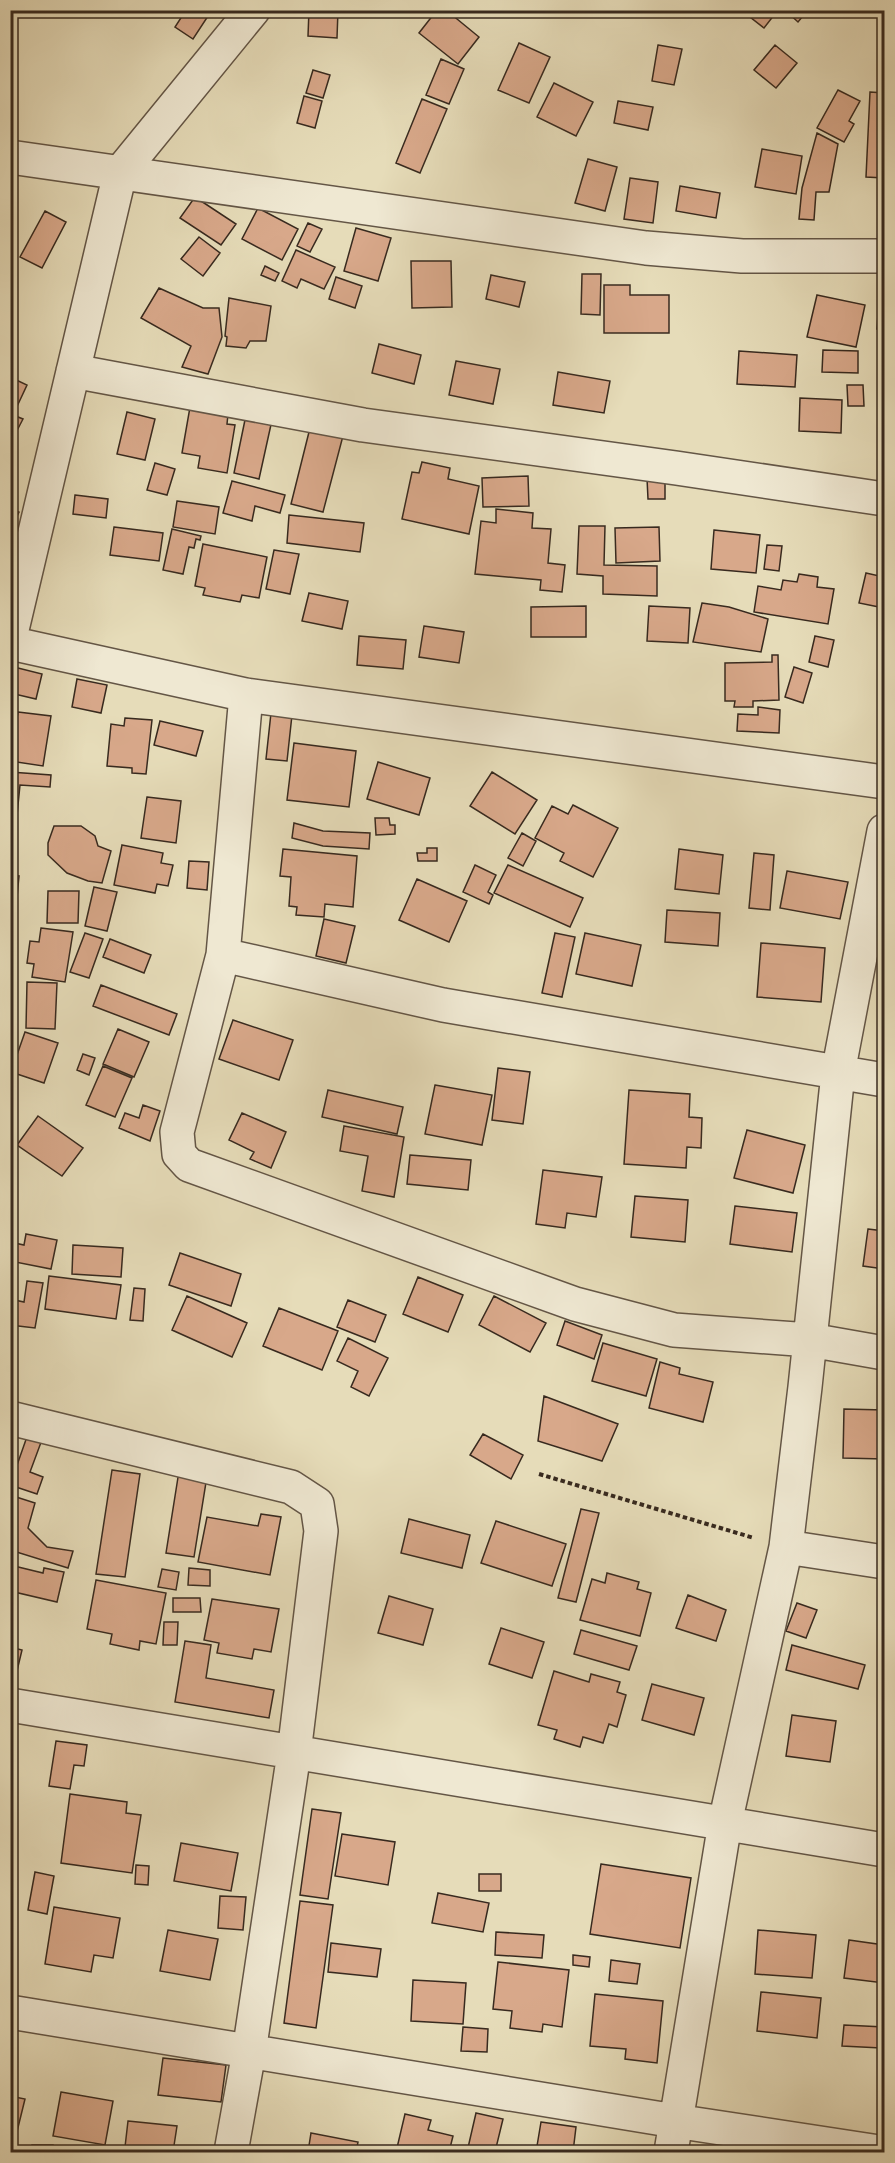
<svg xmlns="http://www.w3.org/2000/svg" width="895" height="2163" viewBox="0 0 895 2163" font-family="Alegreya,serif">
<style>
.building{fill:#d8a88a;stroke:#382a1f;stroke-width:1.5}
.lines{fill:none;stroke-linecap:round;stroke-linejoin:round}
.minor-casing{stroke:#645646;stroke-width:36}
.path{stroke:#382a1f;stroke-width:4;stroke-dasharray:4.5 3;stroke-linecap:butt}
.minor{stroke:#efe8d2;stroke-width:33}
</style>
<rect width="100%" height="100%" fill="#e6dcb9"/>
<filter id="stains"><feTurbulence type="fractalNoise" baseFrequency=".00333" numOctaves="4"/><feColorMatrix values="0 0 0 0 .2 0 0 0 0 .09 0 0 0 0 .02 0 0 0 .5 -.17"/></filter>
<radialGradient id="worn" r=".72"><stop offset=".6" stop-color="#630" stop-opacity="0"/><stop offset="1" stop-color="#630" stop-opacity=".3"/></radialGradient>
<path class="building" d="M186,10h26l-19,29 -18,-12z
M309,10h29l-1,28 -29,-2z
M437,10h9l33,27 -21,27 -39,-31z
M741,10h37l-14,18z
M785,10h23l-10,12z
M519,43l31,14 -21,46 -31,-13z
M658,45l24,4 -8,36 -22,-4z
M775,45l22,18 -21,25 -22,-18z
M441,59l23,10 -15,35 -23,-9z
M313,70l17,5 -7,23 -17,-5z
M554,83l39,19 -17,34 -39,-19z
M838,90l22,11 -11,20 5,3 -10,18 -27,-14z
M870,92l14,1v85l-18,-1z
M304,96l18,5 -7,27 -18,-5z
M422,99l25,10 -27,64 -24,-10z
M618,101l35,6 -5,23 -34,-7z
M817,133l21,11 -9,48h-13l-2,28 -15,-1 3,-31z
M762,149l40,7 -6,38 -41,-7z
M588,159l29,8 -12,44 -30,-8z
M630,178l28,4 -5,41 -29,-4z
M680,186l40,7 -4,25 -40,-7z
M195,197l41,27 -15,21 -41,-27z
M258,208l40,21 -16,31 -40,-21z
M45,211l21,11 -24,46 -22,-11z
M308,223l14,6 -12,23 -13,-6z
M356,228l35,10 -13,43 -34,-10z
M199,237l21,16 -17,23 -22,-17z
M296,250l39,17 -11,22 -23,-10 -4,9 -15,-7z
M411,261h40l1,46 -40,1z
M265,266l14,7 -4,8 -14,-6z
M582,274h19l-1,41 -19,-1z
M491,275l34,7 -6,25 -33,-8z
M336,277l26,9 -7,22 -26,-9z
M604,285h26v10h39v38h-65z
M159,288l44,20h16l3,29 -14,37 -26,-7 9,-21 -50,-28z
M817,295l48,10 -9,42 -49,-10z
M229,298l42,8 -5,35h-16l-4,7 -20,-2 1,-9 -2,-1z
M879,299h5v30h-7z
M379,344l42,11 -7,29 -42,-11z
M823,350l35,1v22l-36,-1z
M739,351l58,4 -2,32 -58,-3z
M456,361l44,8 -7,35 -44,-9z
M558,372l52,9 -6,32 -51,-8z
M10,377l17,8 -14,30 10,4 -13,25z
M847,385h16l1,21h-16z
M800,398l42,2 -1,33 -42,-2z
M190,407l38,7 -1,10 8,1 -8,48 -29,-5 2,-12 -18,-3z
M127,412l28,7 -10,41 -28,-6z
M246,415l26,5 -13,59 -25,-6z
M311,424l33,8 -21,80 -32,-8z
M422,462l28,6 -2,11 31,7 -10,48 -67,-15 10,-47 7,1z
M155,463l20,6 -8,26 -20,-5z
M528,476l1,30 -46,1 -1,-29z
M647,478h18v21h-17z
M232,481l53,14 -5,18 -25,-7 -3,15 -29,-8z
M75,495l33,4 -2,19 -33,-4z
M177,501l42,6 -4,27 -42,-7z
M10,508l9,4 -9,19z
M496,509l37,4 -1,15 19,1 -3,34 17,2 -3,27 -22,-2 1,-10 -66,-6 6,-53 15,2z
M289,515l75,8 -4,29 -73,-9z
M579,526h26l-1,39 53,1v30l-54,-2v-18l-26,-2z
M114,527l49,6 -4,28 -49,-6z
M659,527l1,34 -44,2 -1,-35z
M172,529l29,7 -1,4 -4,-1 -2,9 -5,-1 -6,27 -20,-4z
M714,530l46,5 -4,38 -45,-4z
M203,544l64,13 -8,41 -17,-3 -2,7 -37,-7 2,-7 -10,-2z
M767,545l15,1 -3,25 -15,-2z
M274,550l25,4 -9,40 -24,-5z
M866,573l18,4v31l-25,-5z
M799,574l19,3 -1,10 17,2 -6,35 -74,-12 4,-26 23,4 2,-10 14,2z
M309,593l39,8 -6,28 -40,-8z
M702,603l27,4 39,12 -7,33 -68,-10z
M586,606v31h-55v-30z
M649,606l41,2 -2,35 -41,-2z
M424,626l40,6 -5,31 -40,-6z
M359,636l47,4 -3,29 -46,-4z
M815,636l19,4 -6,27 -19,-5z
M772,655h6l1,45 -26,1v6h-19l1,-6h-10v-38l47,-1z
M10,666l32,8 -6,25 -26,-6z
M794,667l18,6 -9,30 -18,-6z
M77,679l30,6 -6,28 -29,-6z
M758,707l22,3 -1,23 -42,-2 1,-17 20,1z
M18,712l33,4 -8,50 -33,-5z
M271,713l21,2 -5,46 -21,-2z
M125,718l27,2 -6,54 -14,-1v-5l-25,-2 4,-42 13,2z
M160,721l43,10 -7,25 -42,-11z
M294,743l62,8 -7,56 -62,-7z
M378,762l52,16 -11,37 -52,-16z
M10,772l41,3 -1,12 -30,-2 -3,30h-7z
M492,772l45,28 -22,34 -45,-28z
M147,797l34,4 -5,42 -35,-5z
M573,805l45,23 -25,49 -33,-16 4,-8 -29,-15 17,-32 16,8z
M375,818h14l1,7h5v9l-19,1z
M294,823l29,8 47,2 -1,16 -46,-3 -31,-8z
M54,826h27l14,10 3,10 13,5 -9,32 -14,-2 -21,-8 -19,-18v-12z
M522,833l14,8 -13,25 -15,-8z
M122,845l41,8 -2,10 12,2 -5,21 -11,-2 -2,9 -41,-8z
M427,848h10v13h-19l-1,-8h10z
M283,849l74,7 -4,51 -28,-3 -1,13 -28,-2 1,-8 -8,-1 2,-29 -11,-1z
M679,849l44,6 -4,39 -44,-5z
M754,853l20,2 -4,55 -21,-2z
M189,861l20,1 -2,28 -20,-2z
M475,865l21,10 -8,17 5,3 -4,9 -26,-12z
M508,865l75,33 -13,29 -76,-34z
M787,871l61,11 -8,37 -60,-11z
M10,875l9,1 -2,21h-7z
M417,879l50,22 -18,41 -50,-22z
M94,887l23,5 -10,39 -22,-5z
M48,891h31l-1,32h-31z
M667,910l53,3 -2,33 -53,-4z
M324,919l31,7 -9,37 -30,-7z
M41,928l32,4 -8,50 -33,-5 2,-13 -7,-1 3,-22 9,1z
M85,933l18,6 -14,39 -19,-6z
M555,933l20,4 -13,60 -20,-4z
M585,933l56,12 -9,41 -56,-12z
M110,939l41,16 -7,18 -41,-16z
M761,943l64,5 -4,54 -64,-5z
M27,982l30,1 -2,46 -29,-1z
M101,985l76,29 -8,21 -76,-29z
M233,1020l60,20 -14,40 -60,-21z
M118,1029l31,13 -15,35 -31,-13z
M25,1032l33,11 -14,40 -33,-11z
M83,1054l12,4 -6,17 -12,-5z
M103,1066l29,12 -17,39 -29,-12z
M498,1068l32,4 -7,52 -31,-4z
M435,1085l57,10 -10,50 -57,-11z
M328,1090l75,17 -6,27 -75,-17z
M629,1090l61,4 -1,23 13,1 -1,30 -14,-1 -1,21 -62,-4z
M143,1105l17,6 -10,30 -31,-13 6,-15 14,5z
M242,1113l44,19 -15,36 -21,-9 4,-7 -25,-12z
M38,1116l45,32 -21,28 -45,-31z
M344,1126l60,11 -10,60 -32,-6 6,-35 -28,-5z
M747,1130l58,15 -12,48 -59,-15z
M410,1155l61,5 -3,30 -61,-6z
M543,1170l59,7 -6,40 -29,-4 -2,15 -29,-4z
M882,1184l2,1v29l-6,-1z
M635,1196l53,4 -3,42 -54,-5z
M735,1206l62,7 -5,39 -62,-8z
M868,1229l16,2v38l-21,-3z
M26,1234l31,6 -6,29 -41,-8v-19l14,3z
M73,1245l50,3 -2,29 -49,-3z
M180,1253l61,21 -10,32 -62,-21z
M49,1276l72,9 -5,34 -71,-10z
M418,1277l45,18 -15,37 -45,-18z
M27,1281l16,2 -8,45 -25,-3v-26l14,3z
M134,1288l11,1 -2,32 -13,-1z
M187,1296l60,27 -15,34 -60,-27z
M494,1296l52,27 -16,29 -51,-27z
M348,1300l38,15 -11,27 -38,-15z
M279,1308l59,23 -16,39 -59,-24z
M565,1321l37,14 -8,24 -37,-14z
M348,1338l40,20 -19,38 -18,-9 7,-16 -21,-10z
M603,1343l54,16 -11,37 -54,-15z
M660,1362l20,6 -1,6 34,8 -10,40 -54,-14z
M544,1396l74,28 -16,37 -64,-20z
M844,1409l40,1v49l-41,-1z
M29,1431l14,6 -13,35 13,5 -6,17 -27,-9z
M483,1434l40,21 -12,24 -41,-24z
M112,1470l28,4 -15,103 -29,-3z
M179,1471l28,5 -13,81 -28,-4z
M10,1495l25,8 -7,25 19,19 26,4 -5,17 -58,-18z
M581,1509l18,4 -23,89 -18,-4z
M261,1514l20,3 -11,58 -72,-13 9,-45 51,9z
M409,1519l61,16 -8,33 -61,-15z
M496,1521l70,23 -14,42 -71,-23z
M10,1565l33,8 1,-5 20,4 -7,30 -43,-10 -4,14z
M189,1568l21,2v16l-22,-1z
M162,1569l17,3 -3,18 -18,-3z
M607,1573l32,9 -2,7 14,4 -11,43 -60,-16 12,-41 13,4z
M96,1580l70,13 -10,51 -16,-3 -1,9 -29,-6 2,-10 -25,-5z
M688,1595l38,15 -10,31 -40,-13z
M389,1596l44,13 -10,36 -45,-12z
M173,1598h27l1,14h-28z
M212,1599l67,10 -8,43 -17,-3 -2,10 -35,-6 2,-10 -15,-3z
M797,1603l20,7 -11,28 -20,-7z
M164,1622h14l-1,23h-14z
M501,1628l43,14 -12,36 -43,-14z
M581,1630l56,16 -8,24 -55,-16z
M185,1641l26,4 -5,33 68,12 -5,28 -94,-16z
M792,1645l73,20 -7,24 -72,-19z
M10,1647l12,3 -7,29 -5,-1z
M554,1671l35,11 2,-8 29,8 -3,10 9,3 -9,32 -8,-3 -6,19 -20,-6 -3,10 -26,-8 3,-9 -19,-5z
M652,1684l52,14 -10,37 -52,-15z
M792,1715l44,6 -6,41 -44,-6z
M56,1741l31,4 -3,21 -10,-1 -4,24 -21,-3z
M70,1794l57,8 -1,11 15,2 -9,58 -71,-10z
M312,1809l29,4 -13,86 -28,-4z
M10,1817l7,1 -7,30z
M342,1834l53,8 -7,43 -53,-9z
M181,1843l57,10 -7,38 -57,-10z
M601,1864l90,14 -11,70 -90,-14z
M136,1865l13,1 -1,19 -13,-1z
M35,1872l19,4 -7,38 -19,-4z
M479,1874h22v17h-22z
M438,1893l51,10 -6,29 -51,-9z
M220,1896l26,1 -3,33 -25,-2z
M300,1901l33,4 -17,123 -32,-5z
M54,1907l66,11 -7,40 -19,-3 -3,17 -46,-8z
M168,1930l50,9 -8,41 -50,-9z
M758,1930l58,5 -4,43 -57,-4z
M496,1932l48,3 -2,23 -47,-3z
M849,1940l35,5v38l-40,-5z
M331,1943l50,6 -4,28 -49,-5z
M573,1955l17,2 -1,10 -16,-2z
M611,1960l29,4 -3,20 -28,-3z
M498,1962l71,8 -7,57 -19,-3 -1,8 -32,-4 2,-17 -19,-2z
M413,1980l53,3 -3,41 -52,-3z
M761,1992l60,6 -4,40 -60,-7z
M595,1994l68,7 -6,62 -32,-4 1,-10 -36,-3z
M844,2025l40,2v13h-2l-1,8 -39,-2z
M463,2027l25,2 -1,23 -26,-1z
M163,2058l63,7 -5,37 -63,-7z
M61,2092l52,9 -8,44 -52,-9z
M10,2096l15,3 -13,53h-2z
M476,2113l27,6 -8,33h-28z
M405,2114l26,6 -3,10 25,6 -4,16h-53z
M128,2121l49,5 -4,26 -48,-5z
M541,2122l35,5 -3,25h-37z
M311,2133l47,9 -2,10h-48z
M32,2145h21v7h-21z"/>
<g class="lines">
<g class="minor-casing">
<path id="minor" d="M10,157l636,91 96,8h142
M73,371l290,54 313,43 208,31
M10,638l110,-465 133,-163
M10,643l236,52 638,87
M246,695l-23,260 220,50 441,75
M223,955l-46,177 2,22 10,11 386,139 99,26 136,10 74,13
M10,1418l281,69 26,17 4,27 -27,222 -45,299 -18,100
M786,1547l98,15
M10,1705l874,145
M10,2012l665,109 204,31
M671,2152l54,-329 61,-276 19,-160 33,-314 46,-242"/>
</g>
<path class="path" d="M539,1474l215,64"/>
<use href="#minor" class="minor"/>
</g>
<rect width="895" height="2163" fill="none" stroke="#e6dcb9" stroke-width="36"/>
<rect x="12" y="12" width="871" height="2139" fill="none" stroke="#382a1f" stroke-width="3"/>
<rect x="18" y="18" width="859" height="2127" fill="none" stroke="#382a1f" stroke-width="1.5"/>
<rect width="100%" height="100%" filter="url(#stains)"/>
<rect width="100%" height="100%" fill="url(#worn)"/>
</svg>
